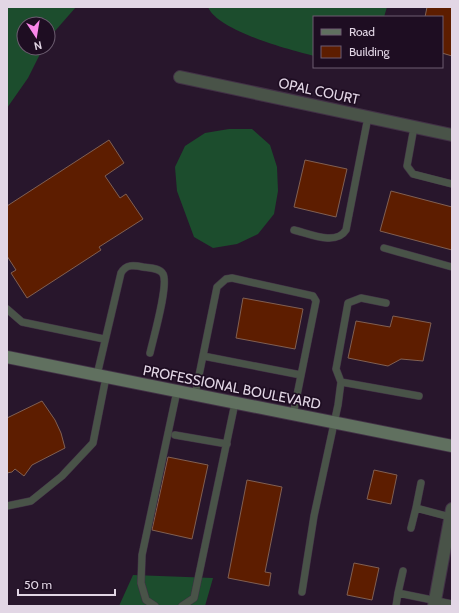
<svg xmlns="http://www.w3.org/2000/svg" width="459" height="613" viewBox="0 0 459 613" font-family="Cabin,sans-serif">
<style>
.forest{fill:#1c4d2d}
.building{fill:#5d1d00;stroke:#805f52}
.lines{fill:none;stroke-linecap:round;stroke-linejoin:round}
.lane-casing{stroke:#423146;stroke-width:8}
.street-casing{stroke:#423146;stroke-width:14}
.secondary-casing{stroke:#423146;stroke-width:14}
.lane{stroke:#495348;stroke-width:7}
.street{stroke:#495348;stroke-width:12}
.secondary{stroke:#60705f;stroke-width:12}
.labels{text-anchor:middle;stroke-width:3.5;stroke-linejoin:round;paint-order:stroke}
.street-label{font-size:14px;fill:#e2d6e5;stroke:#1e0d22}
</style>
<rect width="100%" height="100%" fill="#28162c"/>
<path class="forest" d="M7,7h69l-28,32v-15h-24v24h19l-15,30 -21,30z
M208,7h179l-3,10h-70v39c-24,-6 -96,-25 -106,-49z
M229,129h23l18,16 7,22 1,24 -4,23 -16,20 -21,10 -24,4 -19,-11 -17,-46 -2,-24 10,-21 20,-13z
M133,575l80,3 -8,28h-86z"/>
<path class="building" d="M427,7h25v49l-10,-3v-36h-17z
M109,140l15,23 -19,13 15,22 6,-4 17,25 -44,28 2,3 -74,48 -16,-25 5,-3 -9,-14v-50z
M305,160l42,9 -11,48 -42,-10z
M391,191l61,16v43l-72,-19z
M243,298l60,11 -8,40 -59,-11z
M393,316l38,7 -8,38 -22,-2 -13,7 -40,-8 8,-37 34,6z
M42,401l13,19 6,13 4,15 -33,17 -8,11 -9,-7 -3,3 -5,1v-55z
M168,457l40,8 -16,74 -40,-9z
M374,470l23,5 -6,29 -24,-5z
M247,480l35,7 -17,85 6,1 -2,13 -41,-8z
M354,563l25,5 -7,32 -25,-5z"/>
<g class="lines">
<g class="lane-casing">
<path id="lane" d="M414,127l-7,39 6,8 39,10
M294,230c16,4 42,16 52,0l22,-113
M384,248l68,19
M7,309l15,13 82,17
M203,356l98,19
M97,375l24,-102c5,-9 13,-8 22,-6 6,1 17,1 20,7 6,11 -10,65 -13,79
M341,382l78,14
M195,395l22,-108 9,-8 6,-1 81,18 3,5 -23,114
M175,435l52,9
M421,483l-5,25 34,9
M7,506l24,-5 31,-25 31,-33 13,-66
M411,528l5,-20
M403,571l-5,22 54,11
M302,592l12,-76 24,-111 3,-23 -5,-13 12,-66 13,-5 25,5
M155,606l-9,-6 -5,-17 1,-28 35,-164
M182,606l12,-8 41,-195
M396,606l2,-13"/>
</g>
<g class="street-casing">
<path id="street" d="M180,77l272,58
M434,606l18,-97"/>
</g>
<g class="secondary-casing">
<path id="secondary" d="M7,357l445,89"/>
</g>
<use href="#lane" class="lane"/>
<use href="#street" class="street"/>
<use href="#secondary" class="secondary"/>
</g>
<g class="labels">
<g class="street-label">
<text transform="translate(319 91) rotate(12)" y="5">OPAL COURT</text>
<text transform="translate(232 387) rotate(11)" y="5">PROFESSIONAL BOULEVARD</text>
</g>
</g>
<rect width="459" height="613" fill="none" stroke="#e2d6e5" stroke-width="16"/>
<rect x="313" y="16" width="130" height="52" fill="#1e0d22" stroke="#6c5d70"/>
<rect x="321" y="29" width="20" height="6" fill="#60705f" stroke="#6c5d70"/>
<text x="349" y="36" font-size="12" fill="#e2d6e5">Road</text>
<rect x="321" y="46" width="20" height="12" fill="#5d1d00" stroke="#6c5d70"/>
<text x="349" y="56" font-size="12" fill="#e2d6e5">Building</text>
<g transform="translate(36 36) rotate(168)"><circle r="19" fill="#1e0d22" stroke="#6c5d70"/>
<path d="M0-3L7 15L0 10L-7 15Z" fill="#f987e9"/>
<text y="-6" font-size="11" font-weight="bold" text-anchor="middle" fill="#e2d6e5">N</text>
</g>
<path d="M18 589v6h97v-6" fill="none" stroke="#e2d6e5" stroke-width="2"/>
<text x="24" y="589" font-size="12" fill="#e2d6e5" stroke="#1e0d22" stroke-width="3" paint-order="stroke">50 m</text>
</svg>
